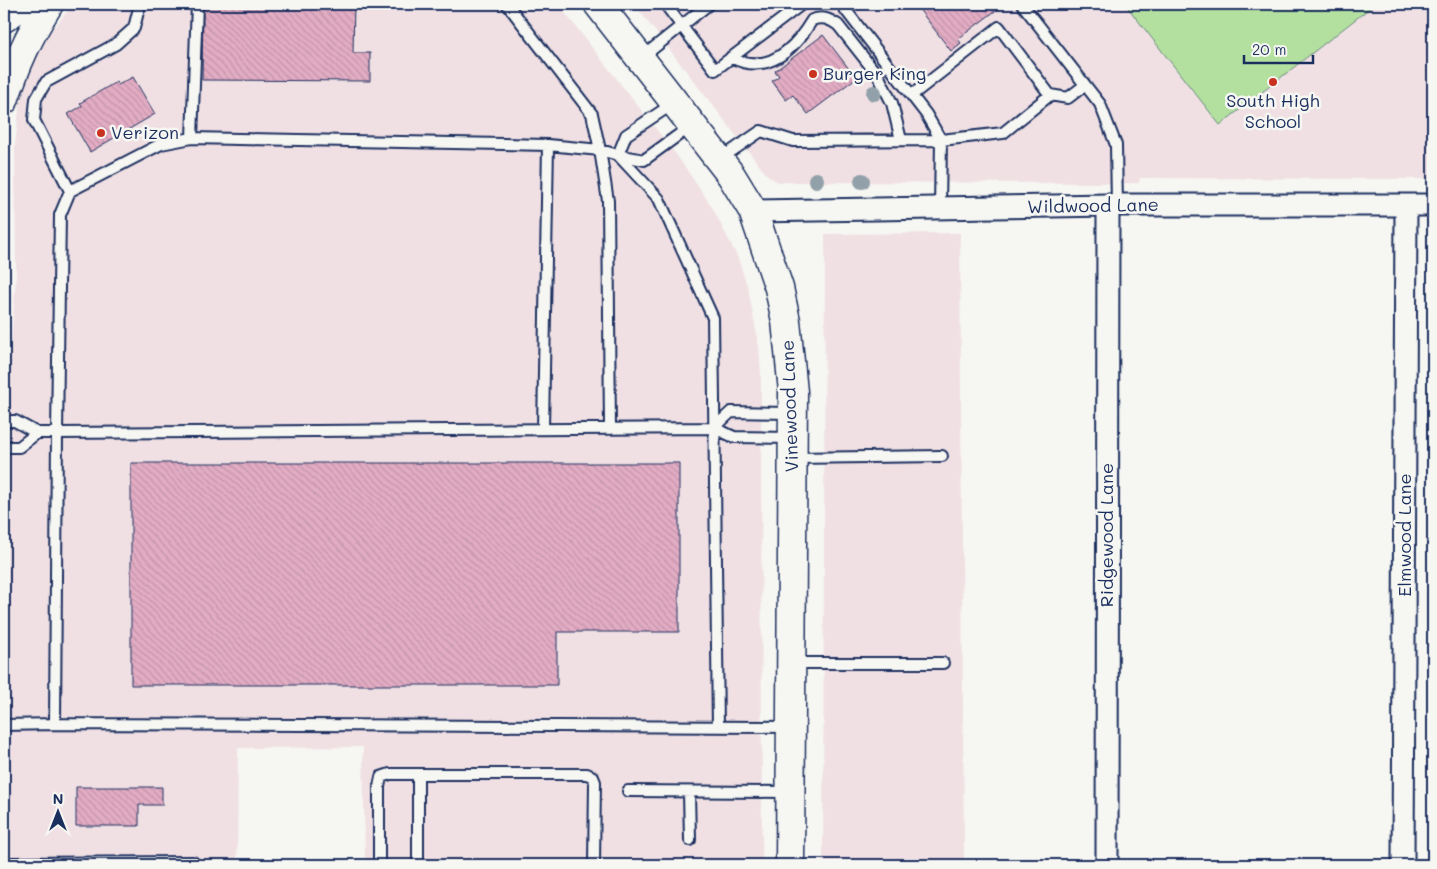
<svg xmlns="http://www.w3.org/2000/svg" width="1437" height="869" viewBox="0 0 1437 869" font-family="Mali,sans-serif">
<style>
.built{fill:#f0e0e4}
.pitch{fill:#b3e09f;stroke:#67887e}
.building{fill:url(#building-back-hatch);stroke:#1b2f5e}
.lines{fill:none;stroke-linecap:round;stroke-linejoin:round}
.lane-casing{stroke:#1b2f5e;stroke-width:14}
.street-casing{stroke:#1b2f5e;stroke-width:25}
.secondary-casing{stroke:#1b2f5e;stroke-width:31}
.primary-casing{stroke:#1b2f5e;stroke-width:31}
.lane{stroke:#f6f6f2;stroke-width:10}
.street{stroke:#f6f6f2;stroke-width:21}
.secondary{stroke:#f6f6f2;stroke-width:28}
.primary{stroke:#f6f6f2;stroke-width:28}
.tree{fill:#92a1a9}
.poi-dot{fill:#c8321e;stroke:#f6f6f2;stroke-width:2}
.labels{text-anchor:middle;stroke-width:5;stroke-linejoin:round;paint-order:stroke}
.poi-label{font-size:18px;fill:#1b2f5e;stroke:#f6f6f2;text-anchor:start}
.street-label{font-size:18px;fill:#1b2f5e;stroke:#f6f6f2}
</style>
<defs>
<pattern id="building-back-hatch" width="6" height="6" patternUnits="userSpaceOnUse" patternTransform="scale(1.25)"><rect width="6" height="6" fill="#e2acc3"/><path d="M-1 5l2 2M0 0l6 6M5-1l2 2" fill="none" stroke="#c194aa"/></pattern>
</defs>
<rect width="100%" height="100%" fill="#f6f6f2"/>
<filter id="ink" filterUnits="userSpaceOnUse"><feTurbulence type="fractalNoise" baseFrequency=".02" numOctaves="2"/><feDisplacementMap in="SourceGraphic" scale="10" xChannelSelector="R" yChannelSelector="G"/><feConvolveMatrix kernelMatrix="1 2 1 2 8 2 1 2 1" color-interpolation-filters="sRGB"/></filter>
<g filter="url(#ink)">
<path class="built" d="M73,4h485l120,153 34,50 25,49 11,32 11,59 2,27 1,491h-397l-2,-118 -125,1 -1,117h-230l-1,-454 10,-135 -1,-131 5,-44 12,-33 15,-32z
M634,4h799v175l-293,-1 -1,5 -359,-1 -6,-2 -8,-6z
M960,233l4,632h-141l2,-631z"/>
<path class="pitch" d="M1125,4h250l-155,121z"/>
<path class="building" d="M203,4h151l-1,49h17v28l-168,-1z
M915,4h88v1l-45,34 3,4 -10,8z
M823,35l33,43 -48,36 -15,-19 -7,5 -14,-19 7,-5 -4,-5z
M133,77l22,37 -65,38 -22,-38 14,-8 -2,-3 36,-21 2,3z
M131,463h548v169h-122v53h-426z
M76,787h86v18h-23v21h-63z"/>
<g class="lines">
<g class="lane-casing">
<path id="lane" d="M140,4l-6,24 -18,16 -70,38 -10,17 -2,21 36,71 91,-47 31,-6 356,7 52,5 18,5 41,44 54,119 5,409
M507,4l85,110 8,36 8,51 2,228
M665,4l50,66 87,-66
M841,4l85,110 15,26 -1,68
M1022,4l78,100 16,41 1,60
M731,57c36,19 63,-7 81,-37 11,-4 17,-1 26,5l41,52 13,26 9,37
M641,58l68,-54
M912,95l87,-68 51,68 18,3 17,-13
M674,103l-48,32 -8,20 26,5 47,-34
M192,138l5,-134
M720,159l41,-28 32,10 148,-1 62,-7 47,-38
M792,413l-61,-1 -17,16 20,9 58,1
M4,421h11l22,12 -18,14h-15
M714,428l-657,5 -2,291 736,3
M543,429l5,-284
M37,433h20l3,-218 10,-24
M794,458l148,-2
M793,663h150
M4,725l51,-1
M628,791l162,1
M689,792l1,48
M4,863l189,-1v3
M379,865v-78l2,-10 9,-3h197l6,3 2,5 -1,83
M418,865v-91"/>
</g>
<g class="street-casing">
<path id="street" d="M753,211l355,-6h325
M1107,865l1,-660
M1403,865l3,-660"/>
</g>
<g class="secondary-casing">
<path id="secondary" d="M598,4l133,171 22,36 26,77 7,33 7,71 -3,473"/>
</g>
<g class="primary-casing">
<path id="primary" d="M4,18l20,-14
M4,100c13,-37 24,-63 45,-96"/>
</g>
<use href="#lane" class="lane"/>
<use href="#street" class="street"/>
<use href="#secondary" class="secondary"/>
<use href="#primary" class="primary"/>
</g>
<g class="tree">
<circle cx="874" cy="93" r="8"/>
<circle cx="816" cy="180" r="8"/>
<circle cx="862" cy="181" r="8"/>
</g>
</g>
<g class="poi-dot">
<circle cx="813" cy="74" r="5"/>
<circle cx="1273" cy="82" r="5"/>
<circle cx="101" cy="133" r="5"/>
</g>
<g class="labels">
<g class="poi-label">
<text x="823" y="80">Burger King</text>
<text x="1273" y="107" text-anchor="middle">South High<tspan x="1273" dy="21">School</tspan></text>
<text x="111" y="139">Verizon</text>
</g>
<g class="street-label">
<text transform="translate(1093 206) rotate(-1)" y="6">Wildwood Lane</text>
<text transform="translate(790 406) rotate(-92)" y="6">Vinewood Lane</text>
<text transform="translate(1107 535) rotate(-90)" y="6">Ridgewood Lane</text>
<text transform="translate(1405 535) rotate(-90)" y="6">Elmwood Lane</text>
</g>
</g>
<rect width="1437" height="869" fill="none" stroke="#f6f6f2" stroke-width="20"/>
<rect x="10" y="10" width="1417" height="849" fill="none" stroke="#1b2f5e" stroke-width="2" filter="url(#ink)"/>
<g transform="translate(58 812)" stroke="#f6f6f2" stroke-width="4" paint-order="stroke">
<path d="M0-4L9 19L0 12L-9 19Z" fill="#1b2f5e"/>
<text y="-8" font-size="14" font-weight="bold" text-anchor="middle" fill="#1b2f5e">N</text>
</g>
<path d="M1244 55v8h69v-8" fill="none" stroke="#1b2f5e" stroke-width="2.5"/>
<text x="1252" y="55" font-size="15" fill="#1b2f5e" stroke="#f6f6f2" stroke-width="4" paint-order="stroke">20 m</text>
</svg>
